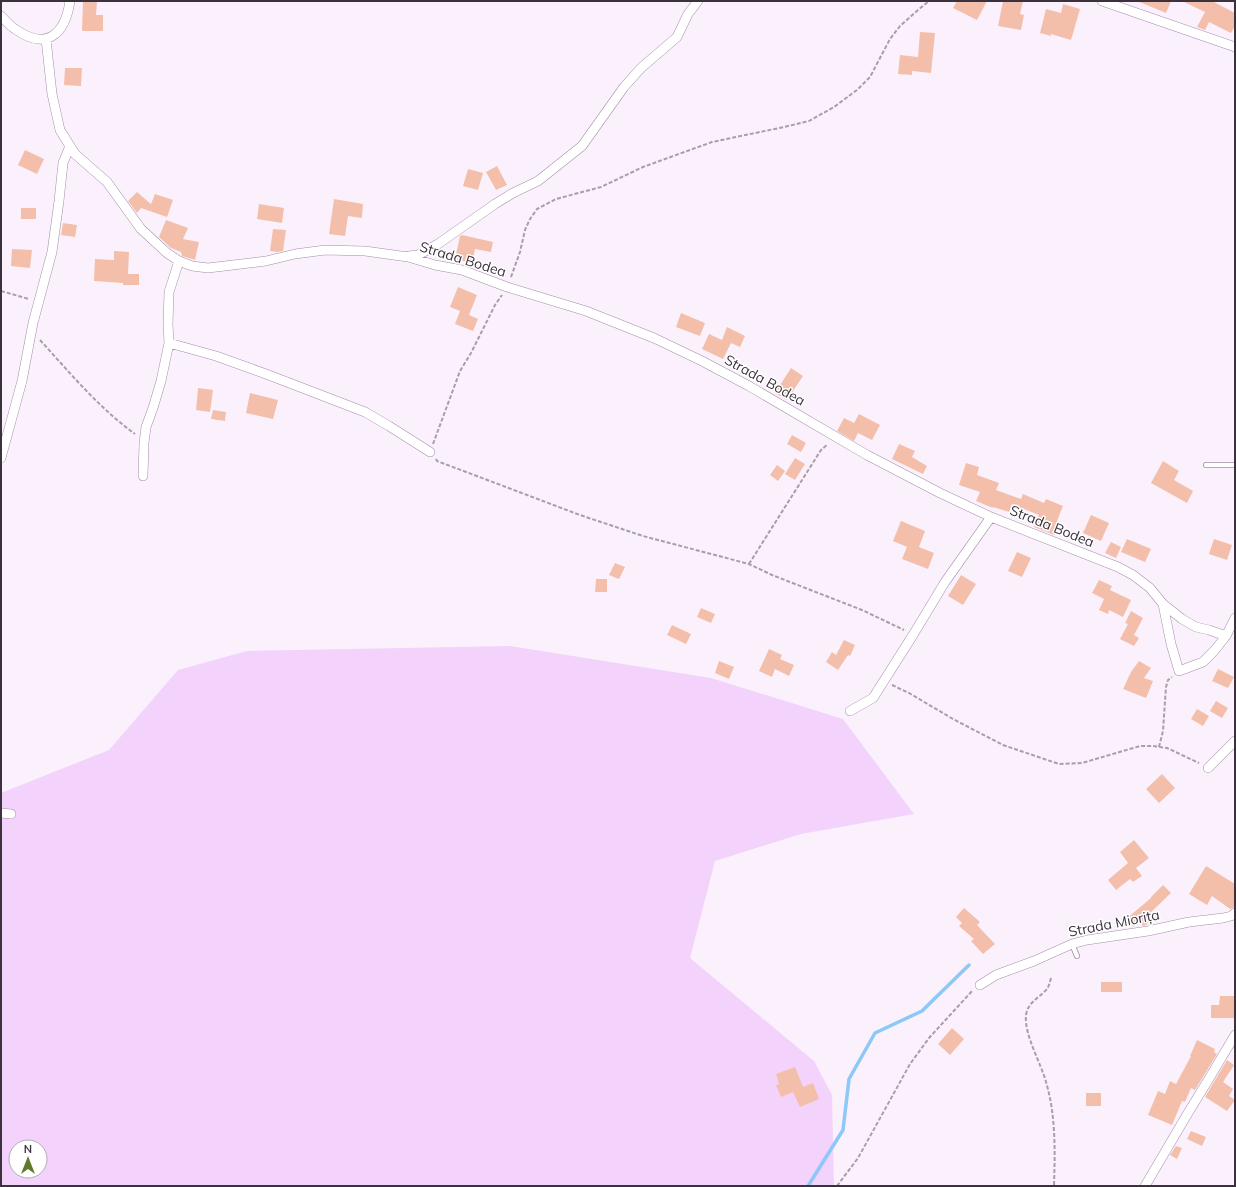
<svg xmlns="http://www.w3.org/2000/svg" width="1236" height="1187" viewBox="0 0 1236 1187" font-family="Mulish,sans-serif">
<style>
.green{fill:#f3d3fc;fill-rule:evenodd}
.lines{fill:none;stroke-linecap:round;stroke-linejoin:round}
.stream{stroke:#8dc8f7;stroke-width:3.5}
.building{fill:#f4bfaa}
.service-casing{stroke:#a38ea9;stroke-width:6}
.minor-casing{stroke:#a38ea9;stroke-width:10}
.path{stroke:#a79eaa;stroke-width:2;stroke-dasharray:4 2;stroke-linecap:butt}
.service{stroke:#fff;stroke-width:4.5}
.minor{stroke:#fff;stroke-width:9}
.labels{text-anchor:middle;stroke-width:3;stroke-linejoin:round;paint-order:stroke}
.street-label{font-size:14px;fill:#3b323d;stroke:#fff}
</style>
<rect width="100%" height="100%" fill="#faf1fd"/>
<path class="green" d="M510,646l201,32 132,41 71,95 -113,20 -86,27 -25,97 124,103 18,34 2,91h-833v-393l108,-43 69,-80 69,-19zM16,1147h24v24h-24z"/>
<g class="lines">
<path class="stream" d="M808,1186l35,-56 6,-51 26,-46 47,-22 47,-46"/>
</g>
<path class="building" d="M83,1h14l-1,14h7v16h-21z
M957,1h30l-10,19 -24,-12z
M1003,1h20l-3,13 4,1 -3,15 -23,-4z
M1137,1h34l-5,12z
M1182,1h30l23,12v13l-4,7 -22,-11 -4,8 -8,-3 8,-15z
M1063,4l17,5 -9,31 -20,-6v2l-11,-3 6,-24 15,4z
M920,32l15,1 -4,40 -19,-2v4l-14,-1 2,-19 18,2z
M65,68h17l-1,18 -17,-1z
M25,150l19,9 -7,15 -19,-9z
M497,166l10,19 -11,5 -10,-18z
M468,169l15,4 -5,17 -15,-4z
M137,192l14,12 4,-10 18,6 -6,17 -26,-9 -4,5 -9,-12z
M334,199l29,5 -1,14 -14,-2 -3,20 -16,-2z
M259,204l25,4 -2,15 -25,-4z
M21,208h15v11h-15z
M166,220l22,8 -5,11 16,3 -4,18 -13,-4 -1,-4 -10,-4 -12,-11z
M63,223l14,2 -2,12 -14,-2z
M273,229l13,1 -3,21 -6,1 -7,-1z
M462,235l31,7 -2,10 -16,-3 -3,14 -17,-4 5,-23z
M12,249l20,1 -2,18 -19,-2z
M114,251l15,1 -1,22h11v11h-16v-2l-29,-2 1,-22 19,1z
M458,287l19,8 -8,20 9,4 -5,12 -18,-7 5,-13 -10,-4z
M681,313l24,10 -5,13 -24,-9z
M727,327l18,9 -5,11 -9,-4 -8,16 -21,-10 7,-15 13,6z
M791,368l12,8 -16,24 -12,-7z
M198,388l15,2 -3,22 -14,-2z
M250,393l28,7 -5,19 -27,-6z
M213,410l13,2 -1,9 -14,-2z
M859,414l21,11 -8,15 -14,-7 -4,8 -17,-10 7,-13 10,5z
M792,435l14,8 -5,9 -14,-8z
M899,444l16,7 -3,6 15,9 -4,8 -31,-15z
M795,458l10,6 -10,16 -10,-6z
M1163,461l16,10 -5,9 19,11 -6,12 -36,-20z
M966,463l13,4 -2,8 22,8 -3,7 25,9 2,-5 21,9 2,-4 17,7 -6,15 2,1 -5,13 -20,-8 5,-12 -27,-11 -3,8 -16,-5v1l-17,-7 4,-9 -21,-7z
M777,465l8,6 -7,10 -8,-6z
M1091,515l18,8 -8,18 -18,-8z
M901,521l24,10 -6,16 15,6 -6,16 -26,-10 5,-12 -14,-6z
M1127,539l24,10 -6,13 -24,-10z
M1214,539l18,6 -5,15 -18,-6z
M1111,542l10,5 -5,11 -11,-5z
M1017,552l14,6 -9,19 -14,-6z
M615,563l10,4 -6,12 -10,-4z
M961,575l15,9 -13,21 -15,-9z
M596,579h11v13h-12z
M1099,580l13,6 -2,4 21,10 -8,17 -14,-7 -1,4 -9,-4 5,-11 -12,-6z
M701,608l14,6 -4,9 -14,-6z
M1131,611l12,7 -9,17 5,3 -5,8 -14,-7 8,-15 -3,-1z
M672,625l19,9 -5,10 -19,-9z
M844,640l11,5 -5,11 -2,-1 -10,15 -12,-8 6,-10 4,3z
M769,649l13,6 -2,4 14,6 -5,11 -14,-7 -3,8 -13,-6z
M719,661l15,6 -5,12 -14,-6z
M1139,661l12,7 -7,10 9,3 -7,17 -23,-9 8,-17z
M1218,669l16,8 -6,11 -16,-7z
M1216,701l12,7 -6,10 -12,-7z
M1197,709l12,7 -6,10 -12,-7z
M1162,774l13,14 -16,15 -13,-14z
M1134,840l15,18 -13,10 6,8 -9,6 -3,-3 -14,11 -8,-10 20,-17 -8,-11z
M1206,866l29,18v23l-5,2 -18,-13 -5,9 -18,-11z
M1163,885l8,8 -21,20 5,5 -9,7 -3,1 -4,-5 -6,6 -7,-8 25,-21v-1z
M964,908l16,14 -3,3 18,19 -12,10 -12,-13 3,-2 -15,-13 3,-3 -6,-6z
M1101,982h21v10h-21z
M1220,996h15v22h-24v-13h8z
M952,1028l12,11 -14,16 -12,-11z
M1197,1040l18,9 -1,3 3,2 -22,36 -4,-2 -6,14 -3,-1 -10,24 -24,-10 10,-24 7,3 5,-13 6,3 15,-28h-1z
M1227,1060l7,5 -11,17 10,7 -4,7 6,4 -8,11 -22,-14z
M795,1067l8,20 10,-4 6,16 -19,8 -7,-15 -12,5 -5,-12 3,-1 -3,-10z
M1086,1093h15v13h-15z
M1191,1131l15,6 -4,9 -15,-7z
M1176,1146l6,2 -5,11 -7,-4z"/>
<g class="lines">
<g class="service-casing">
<path id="service" d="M1206,465h29
M1072,944l5,12"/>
</g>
<g class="minor-casing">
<path id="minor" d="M1102,1l133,46
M1,16c4,4 9,10 14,13 31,22 50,6 55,-28
M46,39l6,55 8,36 15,24 32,28 34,47 26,24 12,8 13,5 16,2 58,-7 29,-7 30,-4 40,1 43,6 27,8 27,5 45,17 79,24 68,27 48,23 47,25 118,69 73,38 51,24 127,50 15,8 17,13 13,16 8,40 8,27 24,-9 11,-11 12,-15 9,-18
M409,256l9,-1 20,-11 57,-40 18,-11 25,-12 44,-35 42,-59 17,-19 36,-31 11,-23 10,-13
M169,343l47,13 50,18 99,38 24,14 41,26
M1,458l21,-77 11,-58 19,-71 7,-51 4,-38 7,-17
M143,476l1,-33 2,-16 7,-19 8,-27 8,-38 -1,-19 1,-32 10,-31
M1163,604l19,15 14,8 13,3 17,6
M850,711l23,-13 40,-63 32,-53 46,-65
M1208,768l27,-27
M1,813l10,1
M980,985l16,-10 38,-14 38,-17 15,-4 61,-9 41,-9 34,-4 8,-2 4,-3
M1145,1186l43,-73 22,-36 25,-42"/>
</g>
<path class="path" d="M511,277l9,-25 5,-22 5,-11 7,-10 19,-10 45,-12 42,-20 69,-25 72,-15 25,-6 25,-14 23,-17 13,-13 20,-38 10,-13 18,-16 11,-9
M1,291l28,8
M40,340c30,33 59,68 95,94
M433,444l27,-73 11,-18 24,-48 7,-10
M436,459l1,2 143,54 63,21 106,28 23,11 90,35 42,20
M749,564l72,-114 7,-6
M892,685l17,8 44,26 50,26 56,19 23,-1 58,-17h13l14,2 32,15
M1159,747l4,-16 3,-44 2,-7 4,-3
M1051,978c-1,4 -2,8 -4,11 -8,9 -19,13 -21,26 -2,20 15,48 20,67 10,33 9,70 8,104
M837,1186l21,-28 52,-94 19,-26 44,-48"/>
<use href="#service" class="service"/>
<use href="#minor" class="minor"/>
</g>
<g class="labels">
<g class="street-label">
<text transform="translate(463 259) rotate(17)" y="5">Strada Bodea</text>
<text transform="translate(765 380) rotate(29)" y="5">Strada Bodea</text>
<text transform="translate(1052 526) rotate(22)" y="5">Strada Bodea</text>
<text transform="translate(1114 923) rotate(-11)" y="5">Strada Miorița</text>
</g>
</g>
<rect width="1236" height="1187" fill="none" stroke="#3b323d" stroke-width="4"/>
<g transform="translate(28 1159)"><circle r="19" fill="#ffffff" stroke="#b1adb1"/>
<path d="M0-3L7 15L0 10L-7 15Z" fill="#61792b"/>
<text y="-6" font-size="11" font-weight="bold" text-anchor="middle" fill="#3b323d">N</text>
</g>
</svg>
